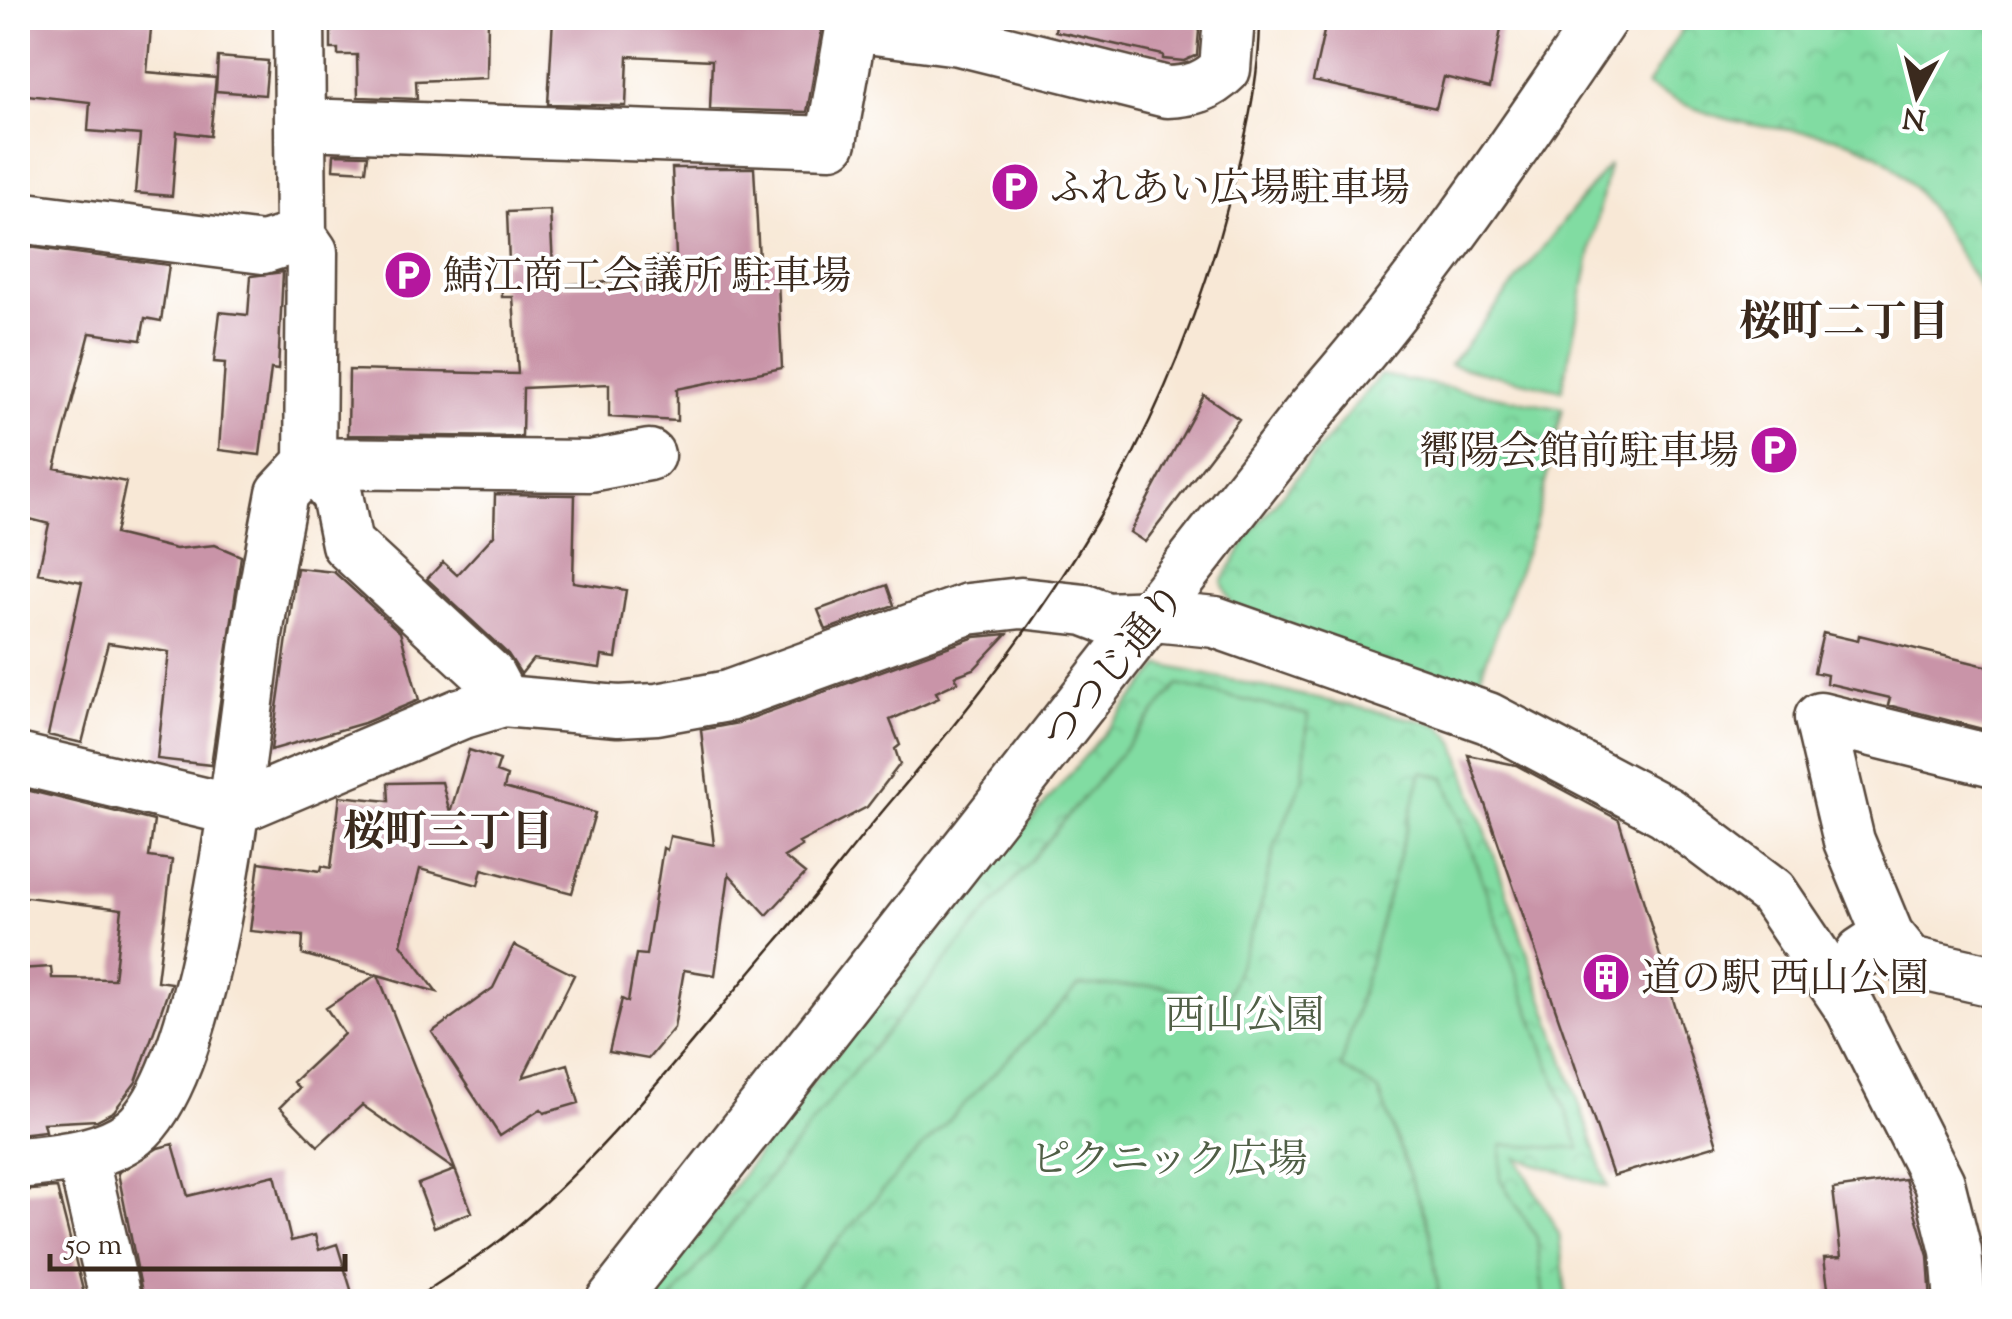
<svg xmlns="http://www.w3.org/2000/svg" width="2012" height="1319" viewBox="0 0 2012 1319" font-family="'Sorts Mill Goudy','Noto Serif JP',serif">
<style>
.park{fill:url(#park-crowns);stroke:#5e8360;stroke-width:2.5}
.garden{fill:#81dca2;stroke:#5e8360;stroke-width:2.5}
.building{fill:#c994a8}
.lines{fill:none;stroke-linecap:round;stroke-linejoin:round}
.minor-casing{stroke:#57463a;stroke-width:55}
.minor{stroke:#fff;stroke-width:50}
.tram{stroke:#3b2a1e;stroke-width:2.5}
.labels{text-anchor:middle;stroke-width:8;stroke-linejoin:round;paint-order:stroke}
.poi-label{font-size:40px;fill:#3b2a1e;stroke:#fff;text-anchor:start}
.street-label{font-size:40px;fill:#3b2a1e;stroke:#fff}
.park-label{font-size:40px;fill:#505f46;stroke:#fff}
.neighbourhood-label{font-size:42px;font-weight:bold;fill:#3b2a1e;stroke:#fff}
</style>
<defs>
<pattern id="park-crowns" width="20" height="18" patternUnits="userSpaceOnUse" patternTransform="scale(2.5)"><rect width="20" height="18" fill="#81dca2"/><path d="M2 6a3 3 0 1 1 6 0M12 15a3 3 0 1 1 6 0" fill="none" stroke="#70bd8b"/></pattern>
</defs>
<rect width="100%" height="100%" fill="#fff"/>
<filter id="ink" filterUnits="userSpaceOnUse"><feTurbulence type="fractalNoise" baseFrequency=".01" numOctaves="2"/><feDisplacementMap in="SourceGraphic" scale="20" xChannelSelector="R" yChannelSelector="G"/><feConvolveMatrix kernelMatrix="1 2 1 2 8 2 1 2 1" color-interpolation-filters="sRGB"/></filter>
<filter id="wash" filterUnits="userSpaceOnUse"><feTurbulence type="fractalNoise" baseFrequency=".0048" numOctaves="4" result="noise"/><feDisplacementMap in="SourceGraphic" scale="40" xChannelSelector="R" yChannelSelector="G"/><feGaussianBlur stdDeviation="2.25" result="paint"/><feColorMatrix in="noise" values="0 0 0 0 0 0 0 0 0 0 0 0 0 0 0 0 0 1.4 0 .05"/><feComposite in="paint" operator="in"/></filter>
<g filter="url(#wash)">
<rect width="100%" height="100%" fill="#f8e8d6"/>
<path class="park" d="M1689,18h289l16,3v290c-30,-45 -65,-117 -107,-150 -40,-32 -100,-28 -148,-39 -34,-8 -62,-19 -92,-36z
M1380,375l183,33 -28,117 -63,174 -240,-94 -10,-23 29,-50z
M1161,665l279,60 15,17 153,445 -91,-29 42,76 8,67 -918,1 144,-196z"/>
<path class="garden" d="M1609,164l-47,226 -112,-25z
M1178,685l130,30 -5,64 -27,64 -17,70 -34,90 -63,-17h-83l-170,175 -125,140h-113l172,-217z
M1422,772l23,6 135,371 -78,-4 -2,34 37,59 7,63h-104l-10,-70 -51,-140 -38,-24z"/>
<g id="blocks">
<path class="building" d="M27,18h125l-5,54 69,6 -6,58 -33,-4 -5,64 -37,-3 5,-58 -52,-4 2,-29 -72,-8z
M331,18h157l-1,60 -71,3 1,18 -59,-2 -1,-42h-19v-6h-7z
M553,18h271l-17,94 -97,-3 2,-49 -84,-4 -2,50 -78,-2z
M1057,18h143l-3,37 -13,6 -21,-2v-4l-108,-24z
M1327,18h176l-13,70 -46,-11 -8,31 -123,-27z
M218,57l50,4 -3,34 -49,-4z
M334,154l34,1 -2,16 -33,-2z
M672,168h82l5,91h18l5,109 -105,21v32l-68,-4v-33l-86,4 -1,49 -174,-2 1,-65 169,4 -5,-77h-11l-1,-34h8l-2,-51 43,-2 4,75 93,-5v-22l29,-2z
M29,247l140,18 -8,56 -16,-3 -4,22 -51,-7 -35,135 71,14 -11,52 61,15 39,-4 26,11 -30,209 -54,-6 12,-107 -61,-9 -26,100 -34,-8 34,-153 -44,-9 11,-49 -31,-8v-215z
M283,272l-5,98 -7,-1 -11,86 -41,-5 6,-87 -11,-1 6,-50 28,3 3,-39z
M1204,395l35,24 -94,123 -15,-10z
M495,494l80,1 -2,87 53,8 -10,68 -14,-2 -2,12 -67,-9 -12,15 -13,-20 -81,-75 16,-17 14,13 37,-40z
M297,568l37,4 66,60 19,68 -55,23 -93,27z
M887,585l7,20 -68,25 -8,-20z
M1823,633l35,8 1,-6 135,33v64l-106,-27 2,-7 -64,-15 1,-8 -13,-3z
M1007,634l-33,35 -19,7 3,6 -22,10 3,6 -49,22 10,25 -5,4 5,15 -33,43 -68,36 3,3 -18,11 21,17 -38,41 -38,-41 -14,101 -31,-5 -10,58 -26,31 -39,-7 13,-53 6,3 8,-48 10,1 17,-107 4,2 3,-14 44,9 -13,-115 37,-7 237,-86z
M469,750l31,10 -4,12 11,4 -3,12 91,25 -23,80 -90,-24 -4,16 -58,-16 -19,75 36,48 -59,-17 94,237 -38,15 -16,-43 37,-14 -93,-65 -44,41 -38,-39 19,-19 -6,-6 51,-48 -18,-26 50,-33 -74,-21 1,-18 -53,-5 9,-69 62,9 1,-5 9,2 9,-72 49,5 -1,-18 54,-1 8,31z
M1468,755l48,10 103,55 98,325 -104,31z
M18,788l136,33 -5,36 23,3 -15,121 14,2 -35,99 -22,29 -17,9 -54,3 2,8 -27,3v-165l33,-2 1,11 62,1 8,-70 -104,-13z
M514,945l60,30 -51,102 45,-13 11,39 -35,10 -3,-4 -41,27 -68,-104 61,-44z
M173,1144l15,52 87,-21 16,66 24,-6 4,15 18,-6 16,52 -20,6h-189l-26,-129 40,-25z
M1905,1179l23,77 3,46h-101l-6,-44 17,-1 -8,-68z
M57,1188l29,114h-68v-111z"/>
</g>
</g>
<g filter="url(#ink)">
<use href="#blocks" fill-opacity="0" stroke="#57463a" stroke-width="2.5"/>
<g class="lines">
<g class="minor-casing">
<path id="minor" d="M852,26l107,14 208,52c25,-1 40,-5 58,-23l4,-51
M302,124l529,18 22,-124
M18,217l245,31 38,-12
M310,463l280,3 59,-11
M310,463l27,32 10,49 142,131 14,26
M18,759l215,51 227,-96 43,-13 115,10 39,-2 71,-13 240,-87 53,-6 64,7 21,8 48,-2 61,6 273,96 178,94 106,80 79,117 88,174 17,68 4,51
M1888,935l-39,-94 -29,-123 174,43
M1861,953l27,-18 22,27 84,19
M82,1156l34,146
M18,1163c38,-4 84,-6 116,-31 78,-64 107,-391 123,-497 7,-47 16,-95 25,-142l28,-30 2,-211 -11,-16 -2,-218
M611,1302l701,-893c107,-121 199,-257 290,-391"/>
</g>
<use href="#minor" class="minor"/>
<path class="tram" d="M410,1302c30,-21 63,-40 92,-63 106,-85 186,-195 274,-297 40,-46 76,-95 116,-142 158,-186 273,-355 336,-595 16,-60 32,-125 32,-187"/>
</g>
</g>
<defs>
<g id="parking-disc" transform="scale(2.5)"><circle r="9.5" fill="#b5179e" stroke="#fff"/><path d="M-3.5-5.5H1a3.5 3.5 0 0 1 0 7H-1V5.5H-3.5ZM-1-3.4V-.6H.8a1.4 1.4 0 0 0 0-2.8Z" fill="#fff"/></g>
<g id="building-disc" transform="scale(2.5)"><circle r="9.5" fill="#b5179e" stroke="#fff"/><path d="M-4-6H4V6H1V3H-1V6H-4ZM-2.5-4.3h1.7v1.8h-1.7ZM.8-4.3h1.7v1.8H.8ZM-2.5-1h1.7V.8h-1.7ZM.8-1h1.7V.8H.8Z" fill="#fff"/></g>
</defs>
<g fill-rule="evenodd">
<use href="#parking-disc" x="1015" y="187"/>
<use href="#parking-disc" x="408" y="275"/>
<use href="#parking-disc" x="1774" y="450"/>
<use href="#building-disc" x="1606" y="977"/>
</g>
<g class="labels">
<g class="poi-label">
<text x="1050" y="201">ふれあい広場駐車場</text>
<text x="443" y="289">鯖江商工会議所 駐車場</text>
<text x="1739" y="464" text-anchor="end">嚮陽会館前駐車場</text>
<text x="1641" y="991">道の駅 西山公園</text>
</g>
<g class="street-label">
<text transform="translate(1113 665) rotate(-51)" y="14">つつじ通り</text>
</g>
<g class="park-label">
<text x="1245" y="1028">西山公園</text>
<text x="1169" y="1172">ピクニック広場</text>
</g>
<g class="neighbourhood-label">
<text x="1844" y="335">桜町二丁目</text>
<text x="448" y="845">桜町三丁目</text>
</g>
</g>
<rect width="2012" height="1319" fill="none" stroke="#fff" stroke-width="60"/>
<g transform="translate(1917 95) rotate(187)" stroke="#ffffff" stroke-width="8" paint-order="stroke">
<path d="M0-8L18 38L0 25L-18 38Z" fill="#3b2a1e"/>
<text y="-15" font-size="28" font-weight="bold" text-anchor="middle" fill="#3b2a1e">N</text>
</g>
<path d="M50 1254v15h295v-15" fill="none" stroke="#3b2a1e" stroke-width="5"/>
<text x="65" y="1254" font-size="30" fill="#3b2a1e" stroke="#ffffff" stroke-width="8" paint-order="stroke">50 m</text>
</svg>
